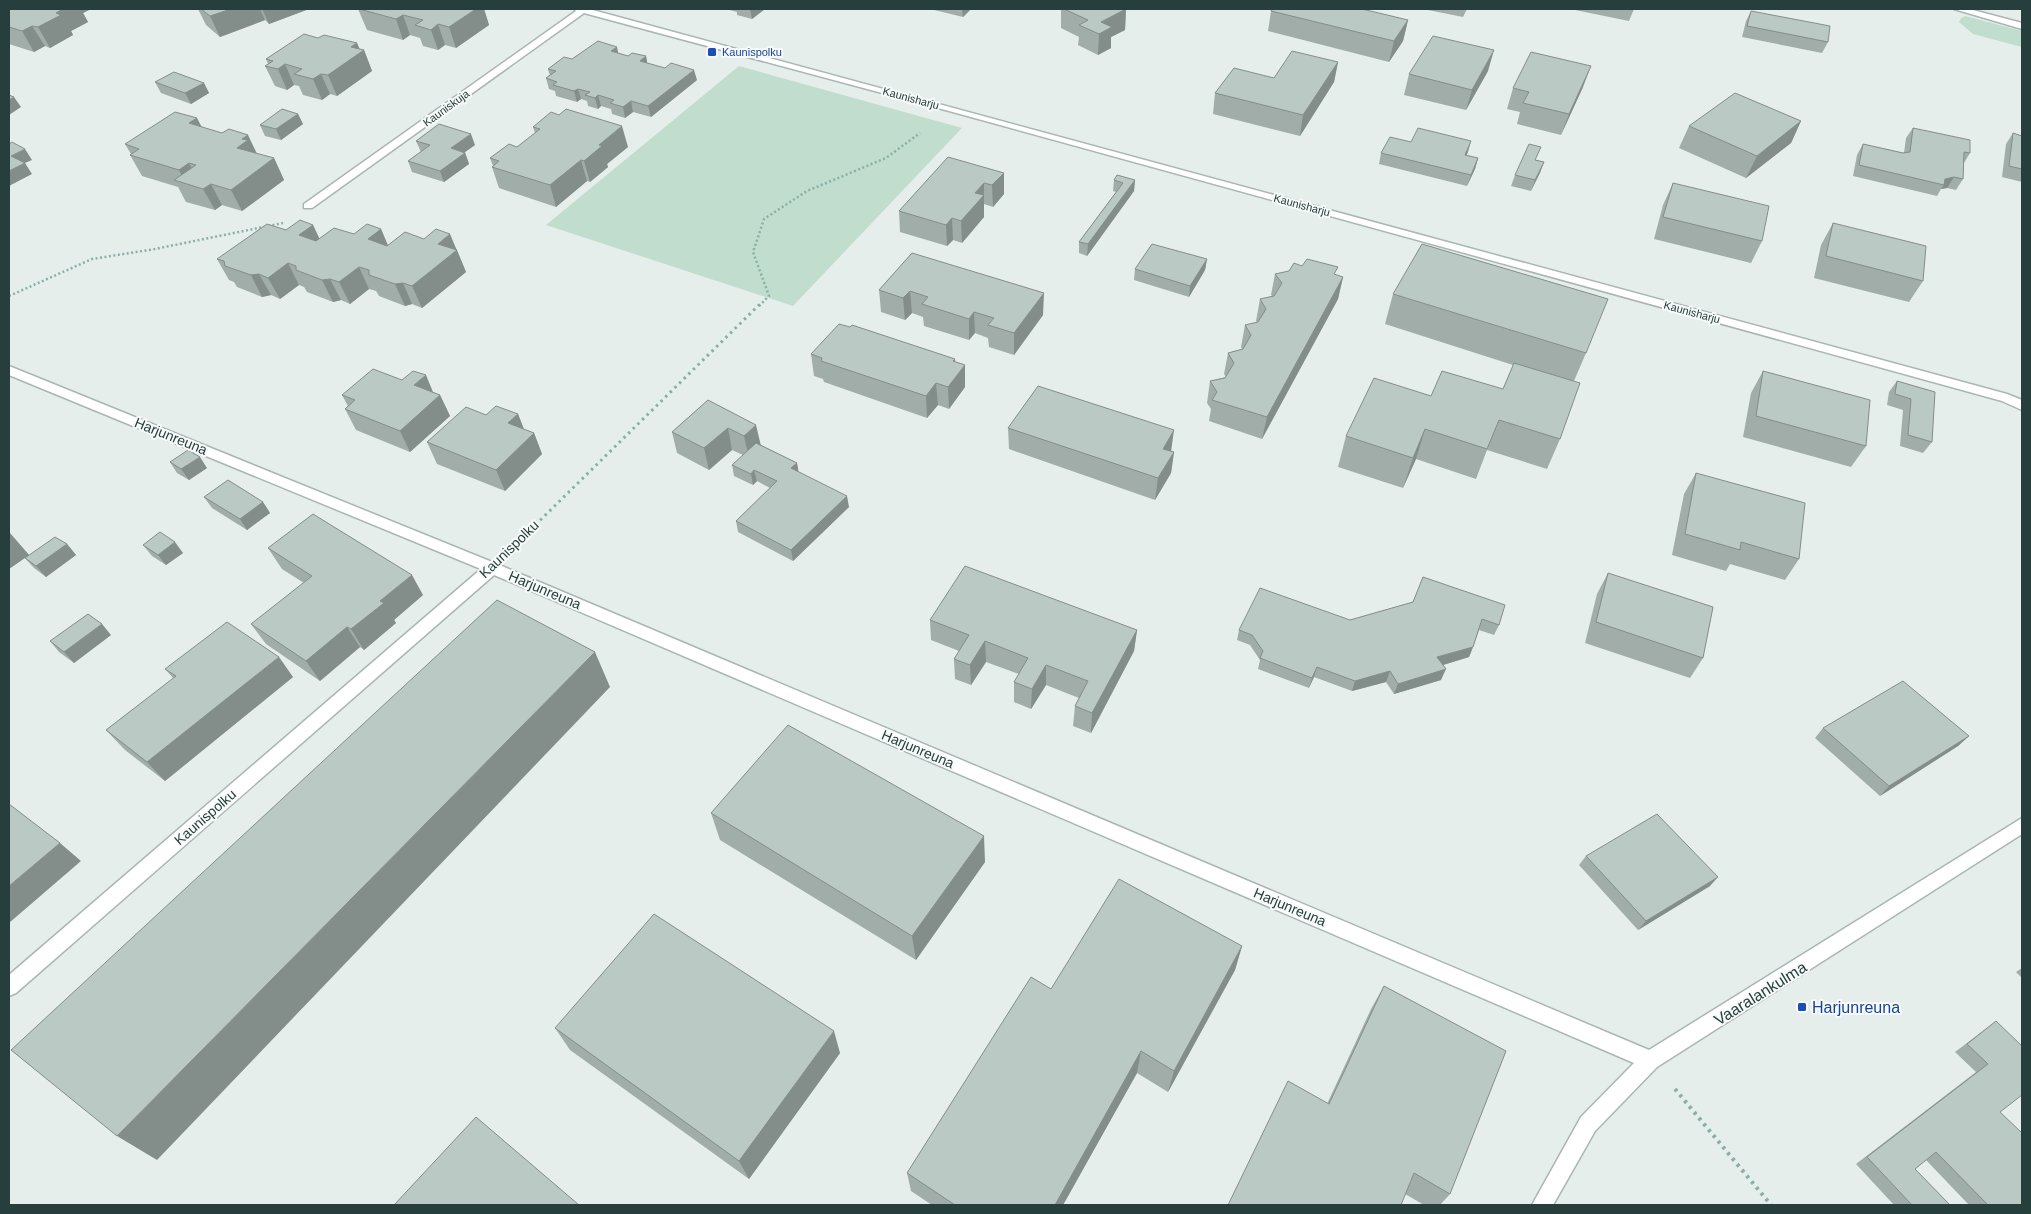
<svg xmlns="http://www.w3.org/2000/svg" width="2031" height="1214" viewBox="0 0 2031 1214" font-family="Arial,sans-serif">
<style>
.green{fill:#c1ddcd}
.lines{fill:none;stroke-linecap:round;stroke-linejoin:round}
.minor-casing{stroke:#a9b6b4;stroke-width:3}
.path-far2{stroke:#89afa9;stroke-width:2.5;stroke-dasharray:2 2.5;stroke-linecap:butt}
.path-far1{stroke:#89afa9;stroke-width:3;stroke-dasharray:2.5 4;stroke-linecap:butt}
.path{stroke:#89afa9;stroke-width:4;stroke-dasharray:3 4.5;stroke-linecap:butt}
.minor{fill:#fff;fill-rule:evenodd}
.wall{fill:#a1ada9}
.shaded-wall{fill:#838d8a}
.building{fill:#bbc9c5;stroke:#838d8a}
.transit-dot{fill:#1a4fb4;stroke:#f7faf9;stroke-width:2}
.labels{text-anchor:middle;stroke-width:4;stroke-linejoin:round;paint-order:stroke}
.far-transit-label{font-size:11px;fill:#164399;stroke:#f7faf9;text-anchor:start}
.far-street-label{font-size:11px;fill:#263f3c;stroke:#f7faf9}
.street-label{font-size:14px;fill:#263f3c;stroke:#f7faf9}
.near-street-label{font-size:16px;fill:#263f3c;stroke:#f7faf9}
.near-transit-label{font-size:16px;fill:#164399;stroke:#f7faf9;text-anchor:start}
</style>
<rect width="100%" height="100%" fill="#e6eeec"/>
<path class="green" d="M1965,16l57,15v16l-49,-13 -14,-12 2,-4z
M739,66l223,62 -169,178 -247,-81z"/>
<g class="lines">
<g class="minor-casing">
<path id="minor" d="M574,9h15l1418,385 15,6v10l-20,-9 -1053,-290 -365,-98 -272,195h-8v-4l272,-193z
M1954,9h15l53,14v6z
M9,366l488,198 1152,486 373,-232v16l-365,233 -62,64 -42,74h-21l49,-88 53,-54 -1140,-488 -478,418 -7,3v-21l472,-406 -472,-194z"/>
</g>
<path class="path-far2" d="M9,296l83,-37 63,-10 128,-26
M759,306l10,-10 -16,-44 11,-33 43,-28 79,-33 34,-25"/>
<path class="path-far1" d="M517,543l243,-239"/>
<path class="path" d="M1675,1089l96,116"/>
<use href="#minor" class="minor"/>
</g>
<path class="wall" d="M9,9h82l-8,4 5,9 -17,9 2,4 -23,13 -5,-2 -11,6 -25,-8z
M198,9h111l-40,15 -4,-4 -45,17 -14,-12z
M358,9h126l5,16 -33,23 -11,-3 -7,5 -15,-4 -3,-8 -10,-3 -7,5 -36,-10z
M726,9h39l-13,10 -15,-4v-3z
M930,9h41l-8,8z
M1061,9h65l-1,21 -14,7v11l-13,7 -20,-10 1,-8 -18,-9z
M1423,9h44l-4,8z
M1570,9h64l-5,12z
M1271,11l137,9 -5,21 -14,21 -121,-31z
M1751,11l77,31 -6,11 -80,-16 4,-16z
M318,38l39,5 2,6 5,1 8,21 -35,25 -7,-2 -8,6 -19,-5 -4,-9 -5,-1 -7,5 -12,-4 -10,-20 3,-2 -2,-5z
M618,53l10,3h18l1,7 50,17 -46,37 -18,-5 -8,6 -13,-4 -1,-5 -10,-3 -3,3 -10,-3 -1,-5 -6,-2 -4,3 -21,-6 -1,-5 -6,-2 -3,-11 4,-2 -2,-7 24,-10z
M1338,62l-4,20 -34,54 -87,-22 2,-21z
M1488,71l-22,39 -62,-15 5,-21z
M155,82l49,1 5,10 -18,11 -30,-11z
M1583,87l-22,48 -44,-11 3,-12 -13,-3 6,-21z
M298,114l5,10 -22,16 -16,-4 -5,-11z
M1801,121l-10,22 -45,35 -67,-30 10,-22z
M201,127l56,27 17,4 10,22 -42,31 -20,-6 -7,5 -29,-8 -8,-15 -36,-11 -12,-21 1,-1 -6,-10z
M533,127l95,20 -21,17 1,3 -18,15 -3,-1 -31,26 -57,-19 -7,-21 1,-1 -3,-8 27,-11 18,-14z
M1913,128l57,25 -6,10 -1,16 -7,11 -9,-2 -6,1 -4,7 -84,-20 4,-21 6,-11 41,9 2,-15z
M2013,133l9,3v46l-20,-5 4,-33z
M416,141l59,4 -10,7 4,12 -25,18 -32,-10 -4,-11 13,-9z
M1411,142l57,10 -2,3 12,3 -3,11 -8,17 -88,-22 2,-11z
M1536,160l8,2 -13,29 -20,-5 4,-11z
M1004,173v21l-11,13 -9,-3v13l-22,26 -9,-3 -6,6 -47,-14 -1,-21z
M1114,180h21l-1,11 -47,65 -8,-3v-11l37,-50 -3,-1z
M1673,183l89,58 -11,22 -97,-24 9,-34z
M1833,223l90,58 -14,21 -95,-24 7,-33z
M313,225l6,14 35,-5 27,-5 7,16 68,5h1l9,22 -44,36 -10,-4 -7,2 -26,-10 -3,-5 -7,-2 -19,15 -9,-4 -8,2 -26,-10 -3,-5 -5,-2 -19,14 -9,-4 -9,2 -25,-10 -3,-5 -5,-2 -12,-21 69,-29z
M912,253l131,62 -29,40 -25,-8 -1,-9 -13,-5 -6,7 -45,-14 -1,-9 -11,-4 -7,7 -24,-8 -2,-22z
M1207,259l-2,11 -16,27 -55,-17 1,-11z
M1275,274l61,1 7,2 -5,22 -76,140 -53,-18 2,-12 -4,-6 3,-22 16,-4 -2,-3 4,-21 14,-4 -1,-2 4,-22 12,-3 -1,-1 4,-22 12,-3 -1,-1z
M1393,294l193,59 -12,28 -14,58 -13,30 -60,-19 -11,29 -60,-20 -13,29 -65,-21 8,-31 85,-40 72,-7 10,-24 -128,-41z
M811,354l144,8 10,3v22l-16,22 -11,-4 -11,13 -103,-36 -1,-3 -9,-3z
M1763,371l103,75 -15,21 -108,-30 8,-44z
M1897,381l38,11 -3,50 -9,11 -23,-7 3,-36 -16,-5 2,-13z
M433,392l7,3 10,21 -40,36 -54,-22 -11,-21 3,-3 -6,-11z
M708,400l53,45 36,18 1,9 51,35 -56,54 -55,-29 -2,-11 34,-33 -13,-7 -4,4 -19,-9 -2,-11 11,-10 -11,-5 -23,20 -32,-17 -5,-21z
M518,414l6,15 10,4 8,21 -37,37 -68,-27 -10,-22 59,-27z
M1008,428l166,24 -3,21 -16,27 -146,-51z
M170,462l37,6 -18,12 -12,-7z
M1696,473l103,86 -14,21 -55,-16 -4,7 -54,-16 12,-61z
M204,497l59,5 7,11 -23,17 -35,-22z
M9,532l20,23 38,-11 9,11 -30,22 -12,-9 -9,-10 -16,11z
M143,545l40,8 -17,12 -14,-9z
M268,548l155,47 -29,25 2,3 -32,27 -4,-3 -40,34 -54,-37 -15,-20 53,-41 -22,-14z
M1608,573l95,85 -13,20 -105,-35 12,-49z
M1423,577l76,48 -5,10 -15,-5 -6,17 -4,10 -26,8 -2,15 -47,14 -8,-12 -34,9 -38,-14 -5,11 -51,-19 2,-9 -10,-15 -13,-5 2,-10 111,-10 63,-18z
M930,620l207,10 -3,21 -43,82 -18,-7 2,-20 4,-8 -33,-13 -15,24 -17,-7v-20l5,-8 -33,-12 -15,23 -16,-6 -1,-20 5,-8 -28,-11z
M111,635l-37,28 -15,-11 -9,-11z
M165,669l128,8 -128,104 -40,-31 -19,-20 68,-51z
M1823,728l146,8 -11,10 -78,50 -65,-58z
M711,813l274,49 -69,98 -196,-120z
M1586,856l124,30 -72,44 -59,-65z
M1242,946l-7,24 -67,122 -31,-19 -74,132h-131l-21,-14 -4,-18 144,-184z
M2022,968v10l-6,-6z
M1384,986l66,208 -10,11h-16l-19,-11 -78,-90 44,-95z
M1996,1021l4,91 22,93h-53l-43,-45 -11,9 35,36h-56l-38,-41 120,-92 -21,-20z
M555,1028l285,25 -91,126 -179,-129z"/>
<path class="shaded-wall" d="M63,9h28l-8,4 5,9 -17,9 2,4 -23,13 -12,-21 18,-14z
M231,9h29l5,11 -45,17 -10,-21z
M262,9h47l-40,15z
M471,9h13l5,16 -33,23 -7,-21z
M750,9h15l-13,10z
M962,9h9l-8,8z
M1126,9l-1,21 -14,7v11l-13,7 1,-21 2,-12z
M403,15l7,20 -7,5 -7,-21z
M1408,20l-5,21 -14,21 5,-21z
M438,24l7,21 -7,5 -7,-20z
M32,26l13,20 -11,6 -12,-21z
M357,43l4,9 3,-2 8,21 -35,25 -9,-21 23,-28z
M617,47l2,10 -8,-6z
M1494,50l-6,21 -22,39 6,-20z
M646,56l2,11 -8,-6z
M1338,62l-4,20 -34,54 3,-21z
M285,64l9,21 -7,5 -9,-21z
M1591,66l-8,21 -22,48 8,-21z
M694,70l3,10 -46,37 -3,-11z
M321,74l9,20 -8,6 -9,-21z
M204,83l5,10 -18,11 -6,-11z
M578,89l3,10 -4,3 -3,-11z
M598,95l3,11 -3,3 -3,-11z
M14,97l7,10 -12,8v-15z
M631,101l2,11 -8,6 -2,-11z
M298,114l5,10 -22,16 -5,-11z
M197,118l11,21 -19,-16z
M1801,121l-10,22 -45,35 11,-22z
M622,126l6,21 -21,17 1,3 -18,15 -6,-21 15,-16z
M471,134l4,11 -20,14 -4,-11z
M248,135l10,21 -21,-8 5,-9z
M1471,141l-3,11 -7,14 4,-11z
M25,149l7,11 -7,3 7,11 -23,12v-15l2,-15z
M465,153l4,11 -25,18 -4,-11z
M274,158l10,22 -42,31 -11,-21z
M1478,158l-3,11 -8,17 4,-11z
M581,160l6,21 -31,26 -6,-22z
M1544,162l-4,11 -9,18 4,-11z
M189,163l11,21h-14l-7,-14z
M1004,173v21l-11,13 -1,-22z
M1954,177l-7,11 -6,1 3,-4 1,-6z
M1135,180l-1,11 -47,65 1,-12z
M984,183v34l-22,26 -1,-22 14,-28z
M211,184l11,21 -7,5 -12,-21z
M952,218l1,22 -6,6 -1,-21z
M313,225l10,21 -24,-11z
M381,229l9,22 -22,-12z
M450,234l16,38 -44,36 -10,-22 26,-42z
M1207,259l-2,11 -16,27 1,-11z
M288,263l11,22 -19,14 -12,-21z
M359,267l10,22 -19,15 -11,-22z
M259,274l12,21 -9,2 -11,-22z
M1343,277l-5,22 -76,140 5,-22z
M330,279l11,21 -8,2 -11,-22z
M403,283l9,21 -7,2 -10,-22z
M910,291l2,22 -7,7 -2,-22z
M1044,293l-1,22 -29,40v-22z
M974,312l1,21 -6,7v-21z
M955,359l1,17 9,-11v22l-16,22 -1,-22 5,-26z
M426,375l9,22 -21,-12z
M936,383l2,22 -11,13 -1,-22z
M440,395l10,21 -40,36 -10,-21z
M518,414l8,21 -18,-12z
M756,425l5,21 -12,12 -5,-22z
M728,428l4,22 -23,20 -5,-22z
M1425,429l-9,30 -13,29 10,-30z
M1174,430l-3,22 -8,-3z
M534,433l8,21 -37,37 -9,-21z
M1174,452l-3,21 -16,27 3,-22z
M200,457l7,11 -18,12 -8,-11z
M797,463l2,11 -8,-6z
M754,470l3,11 -4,4 -2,-11z
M847,496l2,11 -56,54 -2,-11z
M263,502l7,11 -23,17 -7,-11z
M9,532l20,23 -20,14z
M175,542l8,11 -17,12 -8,-10z
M67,544l9,11 -30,22 -10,-11z
M412,575l11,20 -29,25 2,3 -32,27 -13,-21 29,-28z
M102,624l9,11 -37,28 -10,-11z
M347,627l13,20 -40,34 -14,-20z
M1137,630l-3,21 -43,82 1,-20z
M985,641l1,21 -15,23 -1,-20z
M1473,647l-4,10 -36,11 4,-11z
M595,652l15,35 -453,473 -40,-24z
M279,657l14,20 -128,104 -18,-19z
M1046,665v20l-15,24 1,-20z
M1317,667l-3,10 -5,11 3,-10z
M1446,669l-5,11 -47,14 4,-10z
M1390,671l-4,11 -34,9 3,-10z
M1969,736l-11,10 -78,50 9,-10z
M984,836l1,26 -69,98 -4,-24z
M60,843l21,18 -72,62v-37z
M1718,877l-8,9 -72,44 8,-9z
M1242,946l-7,24 -67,122 6,-21z
M834,1031l6,22 -91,126 -10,-18z
M1141,1051l-4,22 -74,132h-8z"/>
<path class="building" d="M9,9h54l-7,4 5,2 -23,12 -6,-1 -10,5 -13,-4z
M201,9h30l-21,7z
M359,9h117l-27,18 -11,-3 -7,6 -16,-5 8,-5 -20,-5 -7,4z
M1064,9h62l-25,13 11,5 -13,7 -20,-9 9,-5z
M1272,9h90l46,11 -14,21 -123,-30z
M1751,11l79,15 -2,16 -81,-16z
M304,34l14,4 6,-3 33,8 -6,4 13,3 -36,25 -7,-1 -8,5 -19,-5 8,-5 -17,-5 -7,5 -13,-3 8,-5 -7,-2z
M1433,36l61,14 -22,40 -63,-16z
M598,41l19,6 -6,4 17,5 4,-3 14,3 -6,5 25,7 6,-5 23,7 -46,36 -17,-5 -8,6 -13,-4 4,-3 -16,-5 -3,3 -10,-3 5,-3 -12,-3 -4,2 -21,-6 4,-3 -11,-4 10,-7 -8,-2 16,-12 8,2z
M1292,51l46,11 -35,53 -88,-22 19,-25 40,10z
M1531,52l60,14 -22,48 -46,-11 6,-11 -16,-4z
M174,72l30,11 -19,10 -30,-11z
M1735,93l66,28 -44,35 -68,-30z
M9,95l5,2 -5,3z
M282,109l16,5 -22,15 -16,-4z
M566,109l56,17 -23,19 3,1 -18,15 -3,-1 -31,25 -58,-18 7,-6 -9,-3 19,-14 8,3 23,-18 -7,-2 18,-15 8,3z
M175,112l22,6 -8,5 33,10 7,-4 19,6 -6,4 6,1 -11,8 37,10 -43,32 -20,-6 -8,5 -29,-9 22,-15 -7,-2 -10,7 -49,-15 9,-6 -14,-5z
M439,124l32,10 -20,14 14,5 -25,18 -32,-10 22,-16 -14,-4z
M1418,128l53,13 -6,14 13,3 -7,17 -90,-22 9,-16 21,5z
M1913,128l57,12v13l-6,-1 -1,27 -9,-2 -9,2 -1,6 -85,-20 4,-21 40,9 7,-1z
M2013,133l9,3v33l-13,-3z
M12,142l13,7 -14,7 14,7 -16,8v-27z
M1529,144l12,3 -6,13 9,2 -9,18 -20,-5z
M948,157l56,16 -12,12 -8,-2 -9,10 9,2 -23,26 -9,-3 -6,7 -47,-14z
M1117,175l18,5 -47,64 -9,-2 44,-59 -9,-3z
M1673,183l96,23 -7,35 -99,-24z
M300,220l13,5 -14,10 17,6 18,-13 20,6 13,-10 14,5 -13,10 19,7 18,-14 19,7 12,-10 14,5 -12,10 19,6 -45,36 -9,-3 -8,1 -26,-9v-5l-10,-3 -20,15 -9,-3 -8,1 -26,-10v-4l-8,-3 -20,15 -9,-4 -8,1 -26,-9 -1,-5 -7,-2 50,-35 19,6z
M1833,223l93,23 -3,35 -97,-25z
M1152,244l55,15 -17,27 -55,-17z
M1422,244l186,55 -22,54 -193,-59z
M912,253l132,40 -30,40 -26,-8 6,-7 -20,-6 -5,7 -47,-15 6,-7 -18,-6 -7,7 -24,-8z
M1307,259l31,8 -4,7 9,3 -76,140 -55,-17 5,-8 -7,-11 15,-3 9,-15 -6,-10 15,-4 8,-14 -6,-10 13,-3 8,-13 -6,-10 14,-3 8,-13 -7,-9 14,-3 5,-8 8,3z
M839,324l11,3 2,-2 103,34 -2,2 12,4 -17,22 -12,-4 -10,13 -105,-35 1,-3 -11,-4z
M1514,363l66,20 -20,56 -61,-19 -12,29 -62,-20 -12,29 -67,-22 28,-58 57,18 11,-25 61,18z
M373,369l29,11 11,-9 13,4 -12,10 26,10 -40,36 -55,-22 10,-9 -13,-5z
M1763,371l107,29 -4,46 -110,-30z
M1897,381l38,11 -3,50 -24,-7 3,-36 -16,-5z
M1038,386l136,44 -11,19 11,3 -16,26 -150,-50z
M708,400l48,25 -12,11 -16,-8 -24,20 -32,-16z
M496,406l22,8 -10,9 26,10 -38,37 -69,-28 39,-35 20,8z
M756,443l41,20 -6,5 56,28 -56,54 -55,-29 41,-40 -23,-11 -3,4 -19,-9z
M188,450l12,7 -19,12 -11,-7z
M1696,473l109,30 -6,56 -58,-17 -1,8 -55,-16z
M228,480l35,22 -23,17 -36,-22z
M313,514l99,61 -32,26 4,2 -33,26 -4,-2 -41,34 -55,-37 61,-48 -44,-28z
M160,532l15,10 -17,13 -15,-10z
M55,537l12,7 -31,22 -11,-8z
M965,566l172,64 -45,83 -17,-7 13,-25 -42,-16 -14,24 -18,-7 14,-24 -43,-17 -15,24 -16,-6 15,-24 -39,-15z
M1608,573l105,34 -10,51 -107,-36z
M1423,577l82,28 -6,20 -17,-6 -9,28 -36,10 9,12 -48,15 -8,-13 -35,10 -38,-14 -5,11 -52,-20 3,-7 -11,-16 -13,-5 21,-42 90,32 63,-18z
M497,600l98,52 -478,484 -106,-86z
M88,614l14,10 -38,28 -14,-11z
M227,622l52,35 -132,105 -41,-32 70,-54 -11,-7z
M1903,681l66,55 -80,50 -66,-58z
M788,725l196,111 -72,100 -201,-123z
M9,804l51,39 -51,43z
M1657,814l61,63 -72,44 -60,-65z
M1119,879l123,67 -68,125 -33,-20 -86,154h-100l-48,-32 124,-196 20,12z
M654,914l180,117 -95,130 -184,-133z
M1384,986l122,65 -56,143 -36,-21 -13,32h-173l60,-124 41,23z
M1996,1021l26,25v49l-22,17 22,21v72h-34l-52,-53 -21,17 35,36h-38l-45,-48 121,-93 -21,-20z
M476,1117l103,88h-185z"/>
<g class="transit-dot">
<rect x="707" y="47" width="10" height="10" rx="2.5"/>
<rect x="1797" y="1002" width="10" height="10" rx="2.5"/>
</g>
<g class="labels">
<g class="far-transit-label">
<text x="722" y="56">Kaunispolku</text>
</g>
<g class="far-street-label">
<text transform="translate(911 98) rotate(15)" y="4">Kaunisharju</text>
<text transform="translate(446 108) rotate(-36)" y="4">Kauniskuja</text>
<text transform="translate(1302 205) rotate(15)" y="4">Kaunisharju</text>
<text transform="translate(1692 312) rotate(15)" y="4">Kaunisharju</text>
</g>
<g class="street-label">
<text transform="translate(171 436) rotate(22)" y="5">Harjunreuna</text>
<text transform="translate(509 549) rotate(-44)" y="5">Kaunispolku</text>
<text transform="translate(545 590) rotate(23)" y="5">Harjunreuna</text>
<text transform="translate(918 749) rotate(23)" y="5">Harjunreuna</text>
<text transform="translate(205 817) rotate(-41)" y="5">Kaunispolku</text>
<text transform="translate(1290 907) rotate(23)" y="5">Harjunreuna</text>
</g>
<g class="near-street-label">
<text transform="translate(1760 993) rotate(-32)" y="6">Vaaralankulma</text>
</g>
<g class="near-transit-label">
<text x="1812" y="1013">Harjunreuna</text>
</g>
</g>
<rect width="2031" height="1214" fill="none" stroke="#263f3c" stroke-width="20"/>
</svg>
